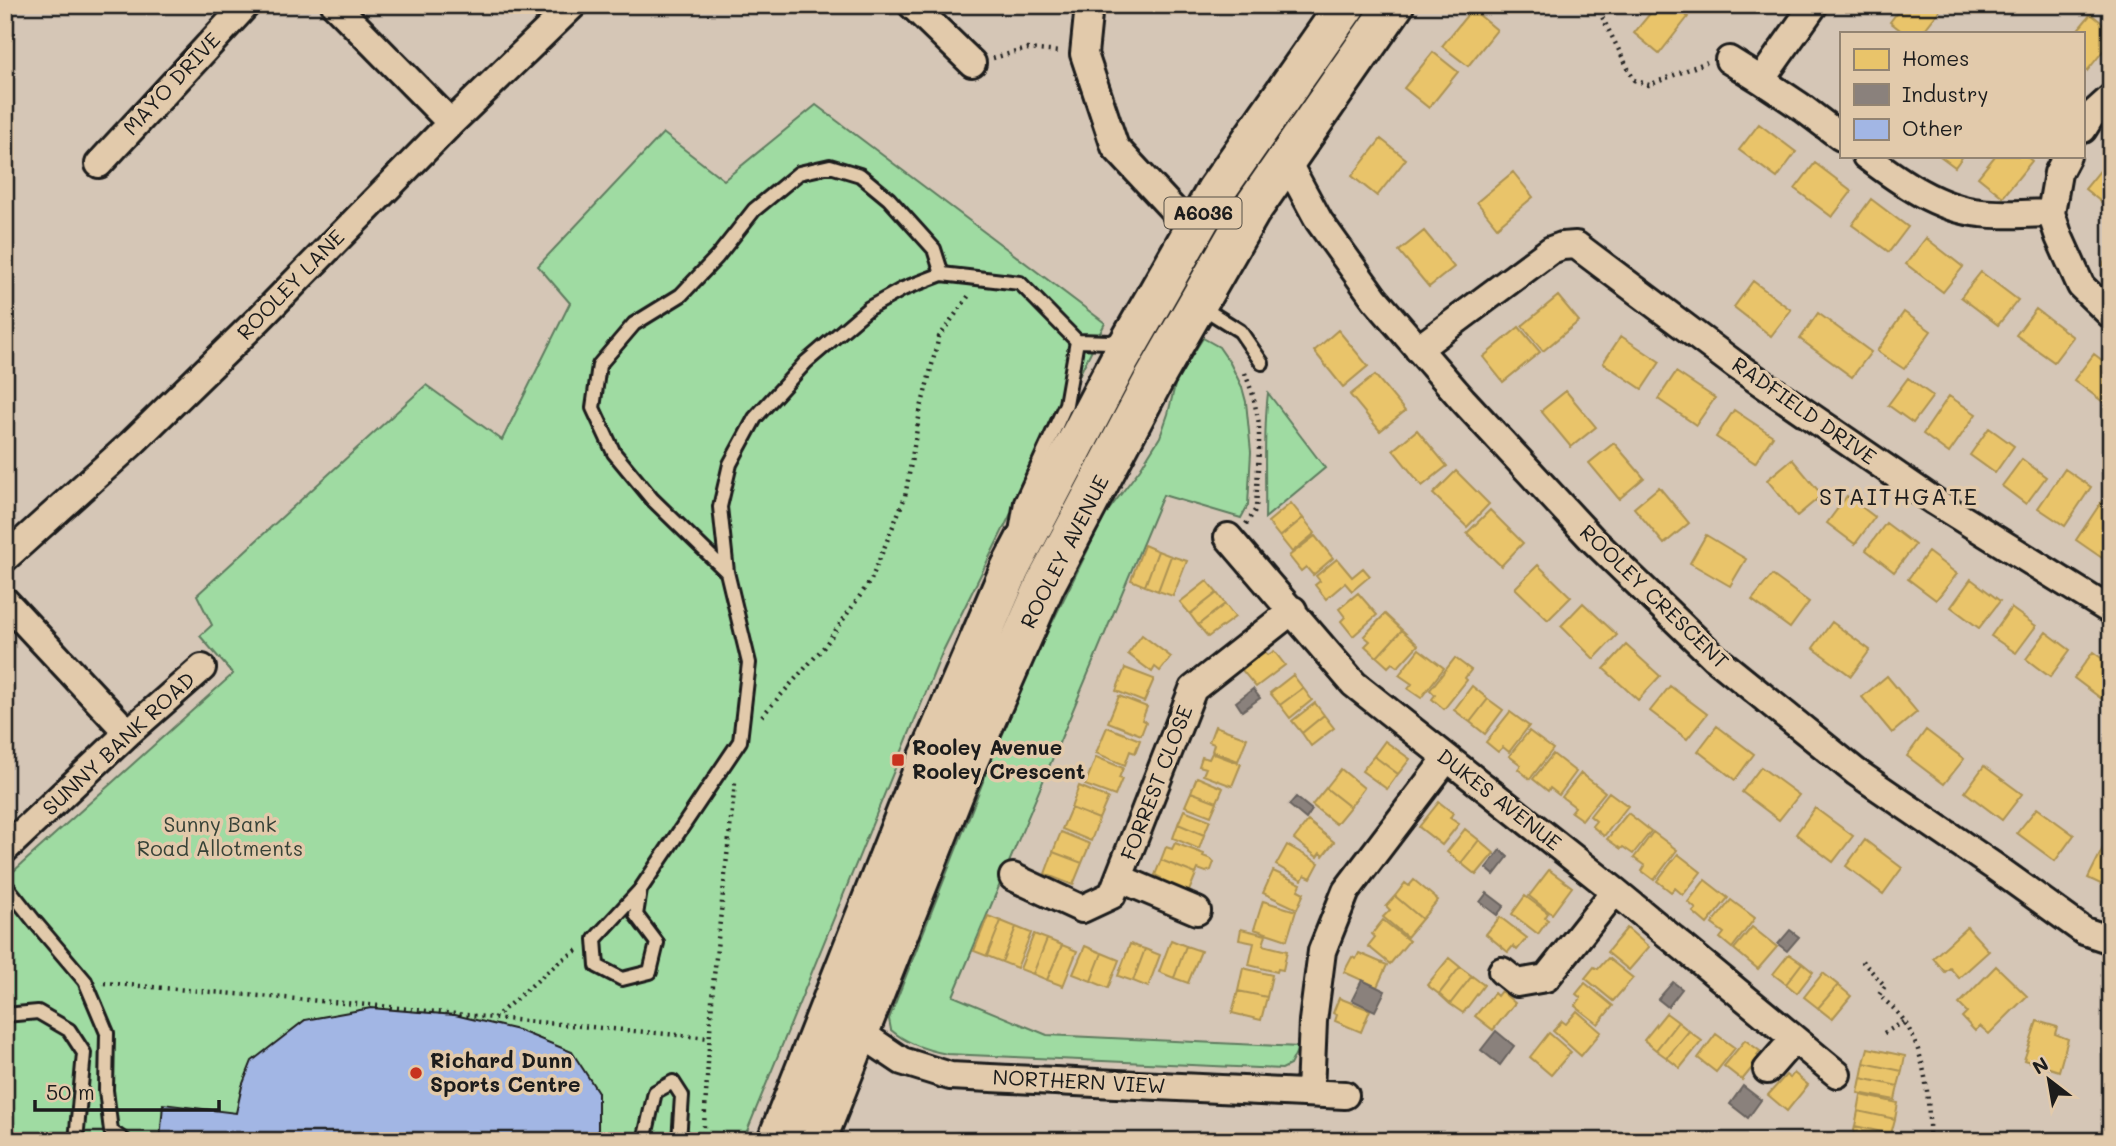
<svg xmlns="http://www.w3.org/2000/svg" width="2116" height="1146" viewBox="0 0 2116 1146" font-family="Mali,sans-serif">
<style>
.green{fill:#9fdba2;stroke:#5e7c5f;stroke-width:2}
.homes{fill:#e9c46a;stroke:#ac9253;stroke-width:2}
.industry{fill:#8a817c;stroke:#69635f;stroke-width:2}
.building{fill:#a2b6e4;stroke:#1c1c1c;stroke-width:2}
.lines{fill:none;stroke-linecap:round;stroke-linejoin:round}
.lane-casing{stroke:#1c1c1c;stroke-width:18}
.street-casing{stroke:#1c1c1c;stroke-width:32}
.highway-casing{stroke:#1c1c1c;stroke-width:44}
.path{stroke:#1c1c1c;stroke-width:4.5;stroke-dasharray:2 5;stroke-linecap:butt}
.lane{stroke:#e2caab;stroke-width:12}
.street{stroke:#e2caab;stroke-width:26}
.highway{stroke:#e2caab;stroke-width:38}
.poi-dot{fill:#c8321e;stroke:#e2caab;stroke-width:2.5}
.labels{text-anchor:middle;stroke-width:7;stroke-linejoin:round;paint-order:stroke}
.shield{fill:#e2caab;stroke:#575047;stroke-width:2}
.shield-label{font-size:19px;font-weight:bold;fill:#1c1c1c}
.street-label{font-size:21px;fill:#1c1c1c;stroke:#e2caab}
.poi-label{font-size:21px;font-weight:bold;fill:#1c1c1c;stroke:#e2caab;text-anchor:start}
.park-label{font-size:21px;fill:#364237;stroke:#e2caab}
.neighbourhood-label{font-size:23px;letter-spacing:2px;fill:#1c1c1c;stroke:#e2caab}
</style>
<rect width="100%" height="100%" fill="#d5c6b6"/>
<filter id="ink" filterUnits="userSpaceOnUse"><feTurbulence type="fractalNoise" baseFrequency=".0143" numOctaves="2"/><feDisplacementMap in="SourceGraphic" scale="14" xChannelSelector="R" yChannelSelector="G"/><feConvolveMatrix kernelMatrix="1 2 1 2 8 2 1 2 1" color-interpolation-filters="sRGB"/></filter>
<g filter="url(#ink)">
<path class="green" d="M816,105l289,218 -163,330 -199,488h-738v-262l228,-205 -33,-38 12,-11 -15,-30 229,-210 76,55 68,-137 -32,-37 125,-133 61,47z
M1203,338l16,9 11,16 12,24 4,15 5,50 -3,53 -7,13 -78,-23 -210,501 94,39 252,12 -9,18 -8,4 -335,-15c-21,-4 -40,-10 -56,-24l-2,-11 131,-331 85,-173 35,-46 20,-32 8,-23 8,-33z
M1268,393l57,75 -60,50c1,-42 -2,-84 3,-125z"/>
<path class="homes" d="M1657,5h17l14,12 -29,37 -25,-21z
M1903,5h41l-22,28h-18l-14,-11z
M1472,9l25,21 -29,36 -26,-20z
M2091,14l20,16v11l-24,30 -4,-4v-34h-8z
M1433,52l25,20 -29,36 -25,-20z
M1759,124l37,28 -19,26 -38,-28z
M1381,139l25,20 -29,37 -25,-20z
M1940,156h23l-8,11z
M1995,156h31l6,5 -29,36 -25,-20z
M2111,157v52h-1l-25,-20z
M1815,163l37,28 -20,26 -37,-28z
M1513,172l20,25 -36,30 -20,-25z
M1871,199l37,28 -19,25 -37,-27z
M1424,231l30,36 -25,20 -30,-36z
M1926,238l37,29 -20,25 -37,-28z
M2111,250v19l-8,-4z
M1981,272l37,28 -20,25 -37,-28z
M1753,281l38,29 -20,26 -37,-29z
M1558,296l21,25 -36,30 -21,-25z
M2036,309l37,28 -19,25 -38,-27z
M1904,312l27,19 -27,38 -27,-18z
M1818,313l53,39 -19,25 -52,-38z
M1519,327l21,25 -37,30 -20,-25z
M1338,330l30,36 -25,21 -29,-36z
M1621,336l39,26 -18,27 -39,-26z
M2094,354l17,13v41l-37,-28z
M1676,372l39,26 -19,27 -38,-26z
M1375,375l30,36 -25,20 -30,-36z
M1908,378l25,18 -20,27 -25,-18z
M1566,391l30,36 -25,20 -30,-36z
M1949,396l27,18 -27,39 -26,-19z
M1734,410l39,26 -18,27 -39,-26z
M1989,428l25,18 -19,27 -25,-18z
M1417,430l30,36 -25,20 -29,-36z
M1614,443l30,35 -25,21 -30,-36z
M1792,459l30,36 -25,21 -30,-36z
M2022,459l24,18 -20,27 -24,-18z
M2065,469l26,18 -26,39 -27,-18z
M1456,471l33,33 -22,23 -34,-33z
M1659,487l30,36 -25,21 -30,-36z
M1847,496l28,21 -20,27 -28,-21z
M2102,501l9,6v39l-9,12 -26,-18z
M1291,503l12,15 -23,19 -12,-15z
M1490,510l33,33 -22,23 -34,-33z
M1303,518l12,15 -23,19 -12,-15z
M1886,523l29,22 -21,27 -28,-22z
M1706,535l40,24 -16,27 -40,-23z
M1315,536l18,22 -20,17 -7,-8 -5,4 -12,-15z
M1144,545l14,6 -13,35 -14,-6z
M1158,551l13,5 -13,35 -13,-5z
M1928,552l29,22 -21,26 -28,-21z
M1171,556l16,5 -14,35 -15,-5z
M1337,559l15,18 11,-9 7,8 -18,15 -7,-8 -19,16 -11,-14 5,-4 -4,-5z
M1538,565l33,32 -23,23 -33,-32z
M1772,575l37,27 -19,26 -38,-28z
M1971,579l29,22 -21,27 -28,-21z
M1207,581l10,12 -27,21 -10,-12z
M1217,593l8,11 -27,21 -8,-11z
M1358,593l19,22 -24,21 -12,-15 4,-4 -6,-8z
M1583,603l34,32 -23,24 -33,-33z
M1225,604l10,13 -27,20 -10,-12z
M2011,608l25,18 -20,27 -25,-17z
M1385,614l17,16 -25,27 -12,-11 5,-5 -6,-5z
M1832,622l38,28 -19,26 -38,-28z
M1402,630l16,15 -20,22 -6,-4 -4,4 -11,-10z
M2046,632l24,18 -20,27 -24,-18z
M1142,635l29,22 -11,14 -5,-4 -3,5 -24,-18z
M1626,645l34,31 -22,24 -34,-31z
M1419,649l25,19 -23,30 -13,-9 4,-5 -13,-9z
M1264,651l4,4 6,-4 11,14 -29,22 -15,-18z
M2093,652l18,13v41l-37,-28z
M1455,658l16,12 -6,8 2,2 -23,29 -12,-10 3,-4 -5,-5z
M1125,668l29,11 -10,23 -28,-11z
M1293,675l10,13 -23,17 -10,-12z
M1887,676l30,36 -25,21 -30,-36z
M1472,686l16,13 -18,23 -16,-12z
M1670,686l37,28 -20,25 -37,-28z
M1303,688l9,12 -22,18 -10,-13z
M1119,696l28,11 -5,13 4,2 -5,13 -33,-13z
M1488,699l15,11 -18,24 -15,-12z
M1315,703l9,12 -22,18 -10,-12z
M1510,712l19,14 -20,26 -6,-5 -5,5 -12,-10z
M1324,715l10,13 -23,18 -9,-13z
M1215,726l32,12 -9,23 -26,-10 2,-7 -5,-2z
M1717,726l37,28 -19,26 -37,-29z
M1107,727l33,13 -5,13 -5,-2 -5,14 -29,-12z
M1926,730l38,29 -20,25 -37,-28z
M1529,731l24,18 -23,30 -12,-10 3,-4 -12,-9z
M1385,741l25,18 -12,15 -24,-18z
M1212,753l29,11 -9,22 -29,-11 3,-7 -7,-2 3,-9 7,2z
M1553,754l23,18 -17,23 -9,-7 -2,3 -15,-12z
M1374,756l24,18 -11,15 -25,-18z
M1096,757l27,11 -4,10 3,1 -7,17 -30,-11z
M1984,766l38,28 -20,26 -37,-28z
M1761,767l38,28 -20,25 -37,-28z
M1341,769l23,19 -14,19 -24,-19z
M1581,773l24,19 -23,28 -11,-8 4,-5 -13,-10z
M1197,777l26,11 -6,14 -26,-10z
M1079,786l29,12 -9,21 -28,-11z
M1326,788l24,19 -14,17 -24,-19z
M1191,792l26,10 -6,14 -26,-10z
M1609,792l19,14 -24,30 -12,-10 4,-5 -6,-5z
M1439,802l14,11 -3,5 9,6 -17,21 -23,-18z
M1071,808l28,11 -8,22 -29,-12z
M1815,808l38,28 -20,26 -37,-28z
M2037,808l37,27 -19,26 -38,-28z
M1184,810l26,10 -6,15 -26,-11z
M1628,813l23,18 -18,23 -10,-7 -2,2 -14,-10z
M1308,821l26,21 -11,14 -3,-3 -3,4 -23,-18z
M1178,824l26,11 -5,14 -26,-11z
M1465,829l14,11 -18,23 -14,-11z
M1061,832l29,12 -8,19 -29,-11z
M1653,832l24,18 -23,30 -12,-9 3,-5 -11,-8z
M1479,840l15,13 -18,22 -15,-12z
M1865,840l37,28 -19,26 -37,-28z
M1175,843l29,11 -1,2 8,3 3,3 -3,8 -5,2 -8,-3 -2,5 -35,-14 5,-13 6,2z
M1287,845l32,18 -8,15 -6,-3 -3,5 -26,-15z
M2104,846l7,3v40l-23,-11z
M1053,852l29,11 -9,22 -28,-11z
M1678,854l23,18 -18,23 -8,-7 -4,4 -14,-11z
M1161,860l35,14 -9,22 -29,-11 3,-7 -6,-3z
M1549,870l23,17 -20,27 -23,-18z
M1273,871l28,13 -3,6 6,3 -7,16 -34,-16z
M1414,880l24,20 -16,19 -27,-23 10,-13 4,3z
M1705,880l23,18 -21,26 -14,-12 3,-3 -8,-7z
M1395,896l27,23 -15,18 -24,-20 7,-7 -4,-4z
M1525,896l23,17 -3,5 3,2 -10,14 -26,-20z
M1731,900l24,18 -23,30 -12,-10 4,-5 -12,-9z
M1263,901l33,10 -9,29 -33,-11z
M988,916l13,5 -14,35 -13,-5z
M1500,917l27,21 -10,12 -4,-4 -5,6 -22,-18z
M1383,920l26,21 -19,23 -22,-18 7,-9 -3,-3z
M1001,921l15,6 -14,35 -15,-6z
M1016,927l15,6 -14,35 -15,-6z
M1752,927l25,20 -19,22 -24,-20z
M1967,927l22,24 -30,27 -9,-10 -5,4 -12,-14z
M1627,928l22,19 -20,23 -22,-18z
M1241,929l25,6 -3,10 24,6 -4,19 -5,-1 -1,3 -28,-7 5,-22 -15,-3z
M1034,934l13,5 -14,35 -13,-5z
M1047,939l15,6 -15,35 -14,-6z
M1171,940l15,6 -12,32 -15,-6z
M1130,944l15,5 -12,32 -15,-5z
M1062,945l15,6 -14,35 -16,-6z
M1085,946l17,7 -11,28 -18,-7z
M1186,946l15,5 -13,32 -14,-5z
M1145,949l15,6 -12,32 -15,-6z
M1102,953l17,7 -11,28 -17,-7z
M1359,953l28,12 -10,22 -33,-15 8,-15 4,2z
M1789,954l13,9 -16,21 -13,-10z
M1449,958l11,9 -21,27 -12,-9z
M1608,958l25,20 -20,23 -28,-23 9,-11 4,2z
M1802,963l11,9 -16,21 -11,-9z
M1996,966l31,30 -38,38 -9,-8 -5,5 -13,-14 5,-5 -8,-8z
M1460,967l12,9 -22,28 -11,-10z
M1243,968l29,7 -5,22 -29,-6z
M1823,973l15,12 -20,23 -14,-11z
M1472,976l12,9 -21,28 -13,-9z
M1585,983l28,23 -15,18 -23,-18 6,-8 -5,-4z
M1838,985l13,11 -19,23 -14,-11z
M1238,991l29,6 -6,23 -29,-7z
M1501,991l14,12 -22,27 -18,-14 19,-23 3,3z
M1339,998l31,12 -9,22 -26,-11 2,-6 -4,-2z
M1577,1011l24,21 -20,24 -28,-25 9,-10 4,3z
M1666,1013l12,9 -22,28 -12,-10z
M2037,1021l20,6 -2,7 13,5 -9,32 -35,-11z
M1678,1022l11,9 -22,27 -11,-8z
M1689,1031l13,10 -22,27 -13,-10z
M1549,1033l22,19 -20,23 -21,-18z
M1716,1034l19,14 -19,24 -18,-14z
M1745,1040l15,11 -3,4 3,3 -18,22 -18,-14z
M1868,1048l37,8 -3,15 -38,-8z
M1864,1063l38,8 -4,15 -37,-8z
M1794,1073l14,12 -21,26 -19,-16 18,-20 4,3z
M1861,1078l37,8 -3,14 -37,-7z
M1861,1095l37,8 -3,16 -37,-8z
M1858,1111l37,8 -4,15 -36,-8z
M1855,1126l36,8 -1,7 -38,-1z"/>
<path class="industry" d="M1253,689l7,9 -18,13 -6,-9z
M1296,797l16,13 -6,9 -17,-14z
M1500,850l8,7 -14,18 -8,-7z
M1487,893l17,13 -7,9 -17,-13z
M1790,930l9,7 -12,14 -9,-7z
M1362,980l23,11 -10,20 -23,-11z
M1673,982l9,7 -14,18 -10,-8z
M1496,1031l18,15 -14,19 -19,-15z
M1743,1086l18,14 -13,18 -18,-14z"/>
<path class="building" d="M371,1008l84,7 63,15 54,22 26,40v49h-438l3,-37 73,9 6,-27 10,-25 53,-41z"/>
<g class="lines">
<g class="lane-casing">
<path id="lane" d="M1200,306l40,25 22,32
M1017,526l4,-24 45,-98 11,-63
M727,572l-75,-73 -38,-46 -21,-45 6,-43 35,-41 47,-29 36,-38 37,-47 45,-37 31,-7 30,9 29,24 45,50 8,25
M5,884l30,38 50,59 22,52 -1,57 5,41 14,10
M640,890l-4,25 21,28 -7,29 -28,7 -25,-13 -2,-27 45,-49 100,-149 9,-78 -22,-91 -7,-65 10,-43 25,-46 51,-56 63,-54 34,-19 39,-15 78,9 57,58 34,1 10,-5
M5,1015l33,-3 31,18 15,23 -8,88
M644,1141l11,-49 18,-10 9,14 -3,45"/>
</g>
<g class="street-casing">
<path id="street" d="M335,5l116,118
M912,5l60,58
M1089,5l-5,49 31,93 78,84
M1729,60l32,20 53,-75
M1761,80l39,26 41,31
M2083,129l8,-13 20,-18
M1866,156c33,25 72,53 115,57 23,3 47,0 70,0
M2067,156l-9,17 -7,40 8,24 22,49 30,29
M1286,160l33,61 56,78 88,101 128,138 123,119 142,115 139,95 89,64 27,9
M99,164l147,-159
M1418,349l133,-99 11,-4 14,-1 161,121 197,135 177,110
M1228,537l126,147 261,207 222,183
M5,558l126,-114 128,-125 192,-196 122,-118
M5,601l123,132
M5,849l123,-116 74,-65
M1013,877l69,32 30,-14 81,-206 100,-79
M1119,878l78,33
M1502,971l15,12 29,-5 69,-87
M859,1032l43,29 48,15 395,19
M1767,1070l27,-31
M1310,1092l3,-71 9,-70 24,-60 101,-133"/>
</g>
<g class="highway-casing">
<path id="highway" d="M777,1141l143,-363 90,-209 109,-208 97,-170 130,-186
M816,1141l140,-353 89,-203 109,-206 96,-167 144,-207"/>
</g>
<path class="path" d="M1596,5l38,75 15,5 58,-23
M993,58l34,-9 33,3
M1245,373l8,22 6,29v24l-3,61 -10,15
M762,716l62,-69 47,-67 34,-83 15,-85 19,-75 31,-43
M1862,961l23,25 -6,9c6,6 14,12 20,19 27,34 31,85 30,127
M104,983l276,23 114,12 216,20
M494,1018l66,-57 19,-12
M1884,1033l20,-11
M703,1141l10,-156 22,-202"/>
<use href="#lane" class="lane"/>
<use href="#street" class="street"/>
<use href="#highway" class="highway"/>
</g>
</g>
<g class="poi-dot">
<rect x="891" y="753" width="14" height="14" rx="3.5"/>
<circle cx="416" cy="1073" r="7"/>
</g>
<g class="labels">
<rect class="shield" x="1164.5" y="197.5" width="77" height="31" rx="5"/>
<g class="shield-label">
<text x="1203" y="220">A6036</text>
</g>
<g class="street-label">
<text transform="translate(172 84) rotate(-47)" y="7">MAYO DRIVE</text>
<text transform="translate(291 285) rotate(-46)" y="7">ROOLEY LANE</text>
<text transform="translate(1804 411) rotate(35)" y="7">RADFIELD DRIVE</text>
<text transform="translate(1065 552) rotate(-63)" y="7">ROOLEY AVENUE</text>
<text transform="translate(1654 597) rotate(44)" y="7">ROOLEY CRESCENT</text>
<text transform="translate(119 744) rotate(-43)" y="7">SUNNY BANK ROAD</text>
<text transform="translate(1157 783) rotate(-69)" y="7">FORREST CLOSE</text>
<text transform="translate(1499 800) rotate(38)" y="7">DUKES AVENUE</text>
<text transform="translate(1079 1082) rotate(3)" y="7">NORTHERN VIEW</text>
</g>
<g class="poi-label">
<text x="912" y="755">Rooley Avenue<tspan x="912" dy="24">Rooley Crescent</tspan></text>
<text x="430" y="1068">Richard Dunn<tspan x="430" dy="24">Sports Centre</tspan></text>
</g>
<g class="park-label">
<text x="220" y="832">Sunny Bank<tspan x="220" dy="24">Road Allotments</tspan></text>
</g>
<g class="neighbourhood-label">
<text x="1899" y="505">STAITHGATE</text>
</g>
</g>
<rect width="2116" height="1146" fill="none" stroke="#e2caab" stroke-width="28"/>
<rect x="14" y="14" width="2088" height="1118" fill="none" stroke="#1c1c1c" stroke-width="2.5" filter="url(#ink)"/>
<rect x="1840" y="32" width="245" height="126" fill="#e2caab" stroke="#938472" stroke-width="2"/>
<rect x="1854" y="49" width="35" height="21" fill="#e9c46a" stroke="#938472" stroke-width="2"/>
<text x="1902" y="66" font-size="21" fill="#1c1c1c">Homes</text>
<rect x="1854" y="84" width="35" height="21" fill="#8a817c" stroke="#938472" stroke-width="2"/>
<text x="1902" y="102" font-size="21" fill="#1c1c1c">Industry</text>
<rect x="1854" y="119" width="35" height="21" fill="#a2b6e4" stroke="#938472" stroke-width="2"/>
<text x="1902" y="136" font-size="21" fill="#1c1c1c">Other</text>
<g transform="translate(2049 1080) rotate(329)" stroke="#e2caab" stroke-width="5" paint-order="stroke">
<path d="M0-5L12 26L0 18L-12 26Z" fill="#1c1c1c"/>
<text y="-10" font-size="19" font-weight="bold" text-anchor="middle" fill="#1c1c1c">N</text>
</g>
<path d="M35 1100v10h184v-10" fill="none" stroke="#1c1c1c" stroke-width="3.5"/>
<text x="46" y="1100" font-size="21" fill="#1c1c1c" stroke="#e2caab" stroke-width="5" paint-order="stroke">50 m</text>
</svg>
